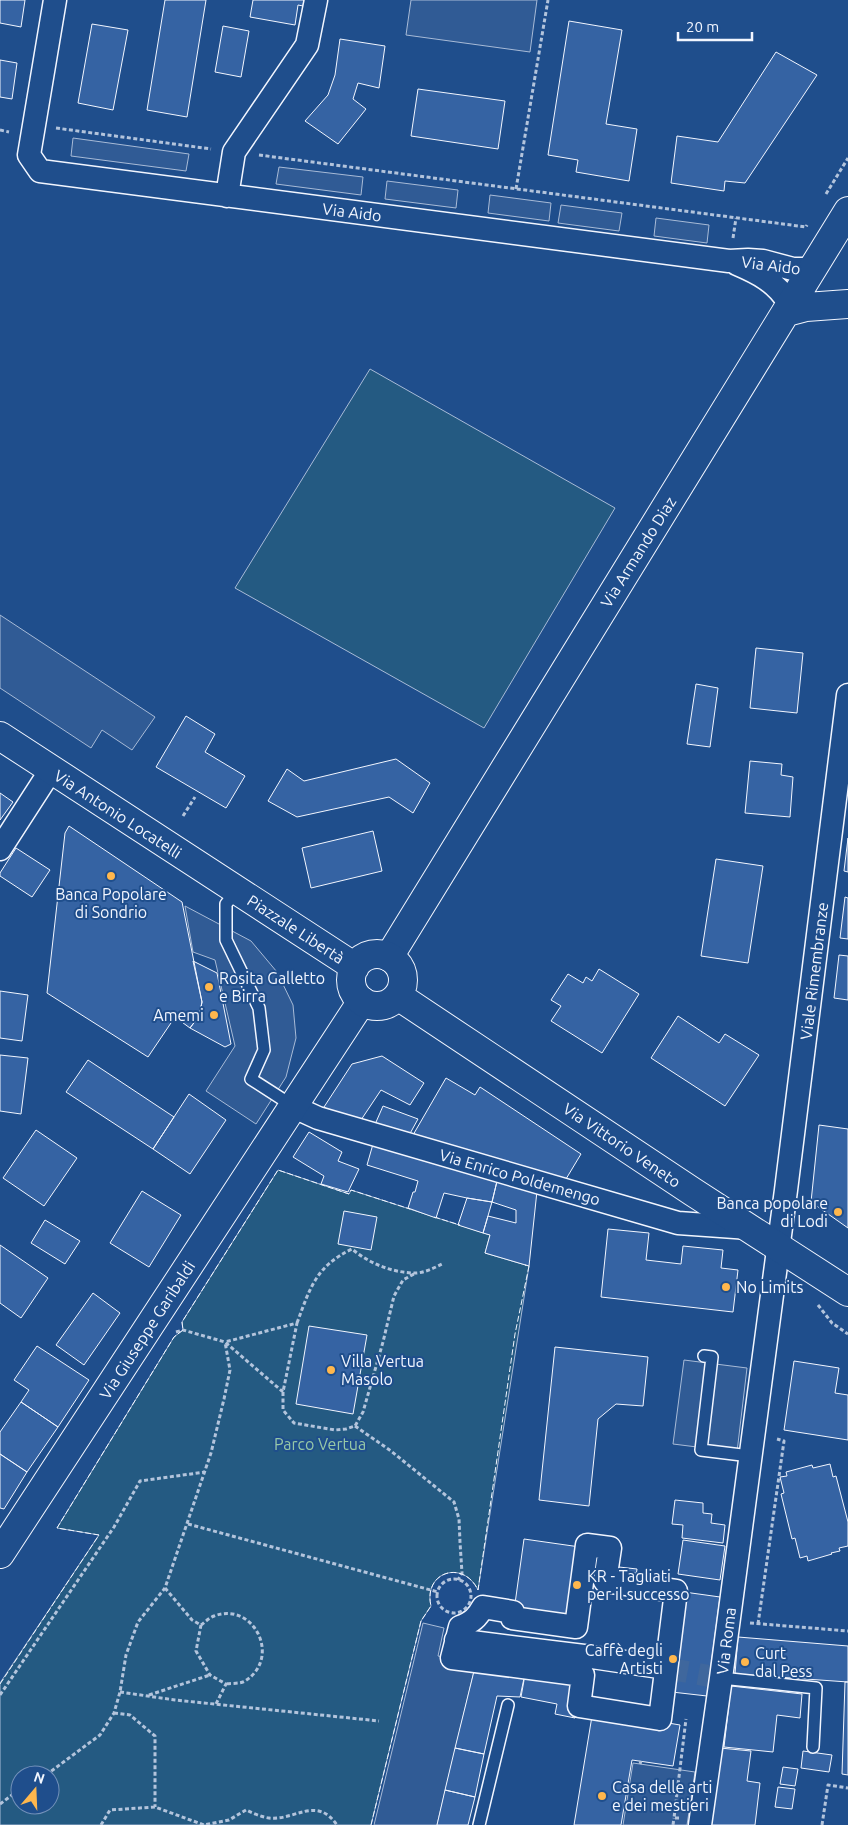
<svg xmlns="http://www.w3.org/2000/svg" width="848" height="1825" viewBox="0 0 848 1825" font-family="Ubuntu,sans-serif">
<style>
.green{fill:#245a82;stroke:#a8bbd7;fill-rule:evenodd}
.parking{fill:#305b95;stroke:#a8bbd7}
.building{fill:#3563a3;stroke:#f2f6ff}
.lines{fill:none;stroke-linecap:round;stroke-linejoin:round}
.street-tunnel{stroke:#3f679d;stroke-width:22;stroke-dasharray:22 11;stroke-linecap:butt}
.lane-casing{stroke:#f2f6ff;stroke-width:14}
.street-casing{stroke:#f2f6ff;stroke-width:25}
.secondary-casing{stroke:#f2f6ff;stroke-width:30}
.primary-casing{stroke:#f2f6ff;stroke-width:30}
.path{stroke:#b3c4dc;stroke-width:3;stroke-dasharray:4 2.5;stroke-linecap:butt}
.lane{stroke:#1f4e8c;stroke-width:11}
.street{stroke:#1f4e8c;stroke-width:22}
.secondary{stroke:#1f4e8c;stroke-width:28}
.primary{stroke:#1f4e8c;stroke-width:28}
.fence{stroke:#f2f6ff;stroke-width:1;stroke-dasharray:6 2.5;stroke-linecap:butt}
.poi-dot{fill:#ffb74d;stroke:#1f4e8c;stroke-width:2}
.labels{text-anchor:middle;stroke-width:4;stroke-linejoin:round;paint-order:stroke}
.street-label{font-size:16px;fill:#f2f6ff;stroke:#1f4e8c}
.poi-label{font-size:16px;fill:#f2f6ff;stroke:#1f4e8c;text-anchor:start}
.park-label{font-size:16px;fill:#97c8a6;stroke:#1f4e8c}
</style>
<rect width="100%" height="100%" fill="#1f4e8c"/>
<path class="green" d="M370,369l245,139 -131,220 -249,-140z
M278,1170l71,24 2,-4 139,45 -5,18 44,13 -51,324c-15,-31 -55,-18 -47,16l-10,15 -50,204h-371v-142l99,-148 -42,-7 117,-191 9,-7 -1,-8zM20,1775h30v30h-30z"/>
<path class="parking" d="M411,0h126l-7,52 -124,-17z
M73,138l116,16 -3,17 -115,-15z
M279,167l84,10 -2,18 -85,-11z
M387,181l71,9 -2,18 -71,-9z
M490,195l61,8 -2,18 -61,-8z
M561,205l61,8 -3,18 -61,-8z
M656,218l53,7 -2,18 -53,-7z
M0,615l155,102 -23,33 -30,-20 -11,18 -91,-60z
M185,906l66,35 26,31 16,33 3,33 -10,39 -30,47 -50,-33 29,-45 -20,-86 -22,-8z
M684,1360l63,8 -10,84 -64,-8z
M423,1623l21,5 -6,28 38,7 -39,162h-63z
M633,1763l62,9 -8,53h-64z"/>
<path class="building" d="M0,0h25l-4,27 -21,-4z
M165,0h41l-19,117 -40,-7z
M253,0h51l-1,6 -5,-1 -3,20 -45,-8z
M569,21l53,9 -16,94 31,5 -8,52 -53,-9 2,-12 -30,-5z
M92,24l36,6 -15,80 -35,-7z
M223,26l26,5 -8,46 -26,-5z
M340,39l45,7 -6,42 -21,-5 -5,16 13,10 -28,35 -33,-23 23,-26 7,-20z
M776,52l41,23 -72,108 -20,-2 -1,10 -53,-8 6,-47 41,6z
M0,60l17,3 -5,36 -12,-2z
M418,89l87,12 -7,48 -87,-13z
M756,648l47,5 -6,60 -47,-5z
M696,684l22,4 -8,59 -23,-3z
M186,716l29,18 -10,18 40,24 -19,32 -70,-41z
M396,759l34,24 -17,30 -24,-16 -92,20 -29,-16 19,-32 17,12z
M750,761l32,3 -1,11 12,2 -3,40 -45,-4z
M0,793l13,9 -13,18z
M69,826l113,76 20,100 -3,14 -9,12 -15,-11 -27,40 -101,-64 18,-160z
M373,831l9,40 -71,17 -9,-40z
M848,838v34l-4,-1z
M16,848l34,22 -18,27 -32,-21v-3z
M716,859l47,7 -15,97 -47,-7z
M845,897l3,1v41l-8,-1z
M839,955l9,1v44l-14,-2z
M193,961l24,12 14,71 -6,3 -35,-19 9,-12 3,-14z
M599,969l40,25 -37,59 -51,-32 10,-15 -10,-6 17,-26 15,9 3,-6 6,4z
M0,991l28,4 -6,46 -22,-3z
M678,1016l41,27 6,-9 34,21 -34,51 -74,-48z
M0,1055l28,3 -7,56 -21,-3z
M382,1056l42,27 -14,22 -29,-15 -24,36 -33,-19 28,-43z
M88,1060l86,57 -21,32 -87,-57z
M446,1078l29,17 5,-8 101,67 -18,30 -150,-49z
M189,1094l37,26 -36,54 -37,-25z
M383,1106l35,13 -11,20 -34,-10z
M819,1125l29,4v99l-37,-26z
M36,1130l41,28 -33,48 -41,-28z
M309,1132l33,20 -4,9 21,8 -11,23 -27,-8 3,-8 -31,-19z
M373,1144l125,33 -6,25 -25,-4 -23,-5 -8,25 -28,-10 5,-16h2l3,-11 -51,-16z
M498,1177l39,14 -8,75 -44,-13 5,-18 -7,-2 5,-17 28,7v-13l-24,-8z
M142,1191l39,24 -32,52 -39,-24z
M467,1198l25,4 -9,31 -25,-8z
M344,1211l33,6 -6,33 -33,-6z
M45,1220l35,21 -15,23 -34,-21z
M608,1229l41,4 -3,27 35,4 2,-18 40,4 -2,18 17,2 -5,42 -132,-15z
M0,1245l48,33 -27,40 -21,-15z
M93,1293l27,20 -36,52 -28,-20z
M309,1326l58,9 -14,79 -57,-10z
M37,1346l52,34 -31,47 -37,-25 8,-12 -15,-10z
M555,1347l93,10 -5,49 -27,-2 -18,15 -9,87 -50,-6z
M794,1361l45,7 -4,25 13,2v45l-64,-10z
M21,1402l37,25 -31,45 -27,-18v-22z
M0,1454l27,18 -23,37 -4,-1z
M830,1464l3,13 3,-1 12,46v24l-9,2 1,3 -9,2 1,1 -24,7 -1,-5 -7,2 -5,-20 -3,1 -11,-45 3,-1 -4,-16 7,-1 -1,-4 26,-7 1,3z
M675,1500l28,3v10l9,1 -1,9 14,2 -2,18 -41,-5 1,-13 -11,-1z
M524,1539l63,9 -11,79 -63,-9z
M683,1540l42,6 -5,34 -42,-6z
M610,1566l27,3 -2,15 -26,-3z
M677,1591l43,6 -13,99 -44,-5z
M738,1637l110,9v36l-113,-8z
M476,1663l50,6 -6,28 -23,-1 -13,58 -29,-6z
M526,1669l55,8 -6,41 -20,-4 2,-10 -36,-7z
M845,1682h3v93l-6,-1z
M731,1686l71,8 -2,24 -23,-3 -4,37 -49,-5z
M593,1710l87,15 -7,41 -41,-6 -11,65h-47z
M455,1748l29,6 -9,43 -30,-7z
M720,1748l31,3 -4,30 13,2 -5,42h-44z
M803,1751l29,4 -3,17 -28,-4z
M783,1767l15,2 -3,17 -15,-2z
M778,1787l17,2 -3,20 -17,-2z
M445,1790l30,7 -7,28h-31z"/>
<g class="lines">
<path class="street-tunnel" d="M666,1668l43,8"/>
<g class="lane-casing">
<path id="lane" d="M237,890l-11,14v36l33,68 5,42 -13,29 42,27
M704,1356l8,1 -11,93 49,6
M721,1678l95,10 -3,59
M479,1825l29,-120"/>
</g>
<g class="street-casing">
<path id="street" d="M55,0l-26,155 11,16 689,90 19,-1 15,1 30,8h20
M227,196l7,-44 73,-107 9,-45
M737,264c21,9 39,18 51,38l-1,10
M0,849l51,-79
M294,1107l24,11 360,105 71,5
M587,1545l23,3 -5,33 71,10 -16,128 -81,-13 4,-31 -131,-17 8,-31c12,-5 17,-9 23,-20l30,5 -1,6 64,9z
M456,1640l136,17 74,11
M700,1825l21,-147 65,-488 62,-495"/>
</g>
<g class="secondary-casing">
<path id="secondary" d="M787,312l19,-5 42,-3
M389,957l459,-746
M0,1554l362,-553"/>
</g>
<g class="primary-casing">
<path id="primary" d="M0,736l355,231
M351 980a26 26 0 1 1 52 0a26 26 0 1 1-52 0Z
M398,996l295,196 155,100"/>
</g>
<path class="path" d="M56,128l155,21
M0,130l9,2
M259,155l547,72 1,-2
M516,189l32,-189
M826,194l22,-36
M733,238l3,-20
M183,816l12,-19
M818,1305l14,18 16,11
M297,1323c13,-35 19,-57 55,-74 17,14 38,23 61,24 9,1 21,-5 29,-9
M176,1332l7,-2 42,12 58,50 14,-69 -72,19
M283,1392v18l11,13 41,7 11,-1 9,-3 8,-14 20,-70 11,-46 9,-16 11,-6
M355,1426l36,25 63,51 5,17 1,23 2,31 -4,7
M188,1524l250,68
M437 1596a17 17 0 1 1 34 0a17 17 0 1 1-34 0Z
M165,1588l27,32 9,5 -5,26 14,24 16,9 -10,20
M750,1623l98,8
M758,1624l26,-183 -7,-2
M201,1625c4,-3 8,-7 13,-9 40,-15 68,42 31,65 -5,3 -13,2 -19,3
M120,1692l55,8 204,21
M0,1695l114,-168 26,-46 65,-9
M149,1695l61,-20
M114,1713l16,2 25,21v71
M640,1764l1,-3
M46,1775l54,-40 14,-22 6,-21 6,-37 12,-33 27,-34 46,-135 13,-54 6,-29 -5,-28
M0,1804l20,-15
M679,1818h-5l12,-99
M101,1825l9,-15 45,-3 49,18 25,-5 17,-10c7,3 15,7 23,8 26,3 47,-23 68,7
M673,1825l1,-7
M822,1825l6,-40 20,3"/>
<use href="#lane" class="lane"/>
<use href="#street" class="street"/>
<use href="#secondary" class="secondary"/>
<use href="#primary" class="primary"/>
<path class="fence" d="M434,1217l26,8
M0,1684l99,-149 -42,-7 117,-191 9,-7 -1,-8 96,-152 71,24 2,-4 59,19
M371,1825l50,-204 10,-15c-8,-34 32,-47 47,-16l37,-256 14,-68 -4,-1"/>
</g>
<g class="poi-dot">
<circle cx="111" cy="876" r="5"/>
<circle cx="209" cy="987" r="5"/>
<circle cx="214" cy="1015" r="5"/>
<circle cx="838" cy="1212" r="5"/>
<circle cx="726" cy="1287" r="5"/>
<circle cx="331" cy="1370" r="5"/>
<circle cx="577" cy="1585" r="5"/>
<circle cx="673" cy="1659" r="5"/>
<circle cx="745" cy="1662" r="5"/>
<circle cx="602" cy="1796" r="5"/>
</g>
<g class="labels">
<g class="street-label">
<text transform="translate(352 212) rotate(7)" y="6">Via Aido</text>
<text transform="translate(771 265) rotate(7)" y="6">Via Aido</text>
<text transform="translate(638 552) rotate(-58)" y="6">Via Armando Diaz</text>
<text transform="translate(118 814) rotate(33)" y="6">Via Antonio Locatelli</text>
<text transform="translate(296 929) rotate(33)" y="6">Piazzale Libertà</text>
<text transform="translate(814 971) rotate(-83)" y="6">Viale Rimembranze</text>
<text transform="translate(622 1145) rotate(34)" y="6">Via Vittorio Veneto</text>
<text transform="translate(520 1177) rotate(16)" y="6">Via Enrico Poldemengo</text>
<text transform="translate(147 1330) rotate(-57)" y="6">Via Giuseppe Garibaldi</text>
<text transform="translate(726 1641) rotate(-83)" y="6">Via Roma</text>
</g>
<g class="poi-label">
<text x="111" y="900" text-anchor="middle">Banca Popolare<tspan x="111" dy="18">di Sondrio</tspan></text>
<text x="219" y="984">Rosita Galletto<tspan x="219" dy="18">e Birra</tspan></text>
<text x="204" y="1021" text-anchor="end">Amemi</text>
<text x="828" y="1209" text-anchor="end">Banca popolare<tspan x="828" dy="18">di Lodi</tspan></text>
<text x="736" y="1293">No Limits</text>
<text x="341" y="1367">Villa Vertua<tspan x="341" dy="18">Masolo</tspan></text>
<text x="587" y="1582">KR - Tagliati<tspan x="587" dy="18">per il successo</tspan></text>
<text x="663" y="1656" text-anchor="end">Caffè degli<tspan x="663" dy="18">Artisti</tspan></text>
<text x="755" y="1659">Curt<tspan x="755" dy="18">dal Pess</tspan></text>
<text x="612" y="1793">Casa delle arti<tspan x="612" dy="18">e dei mestieri</tspan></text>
</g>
<g class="park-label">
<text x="320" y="1450">Parco Vertua</text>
</g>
</g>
<g transform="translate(35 1790) rotate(19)"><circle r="24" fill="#1f4e8c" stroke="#7391ba"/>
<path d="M0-4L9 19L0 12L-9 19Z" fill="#ffb74d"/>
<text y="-8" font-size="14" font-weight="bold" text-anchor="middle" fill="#f2f6ff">N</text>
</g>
<path d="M678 32v8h74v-8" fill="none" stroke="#f2f6ff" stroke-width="2.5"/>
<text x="686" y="32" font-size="15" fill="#f2f6ff" stroke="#1f4e8c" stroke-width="4" paint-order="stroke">20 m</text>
</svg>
